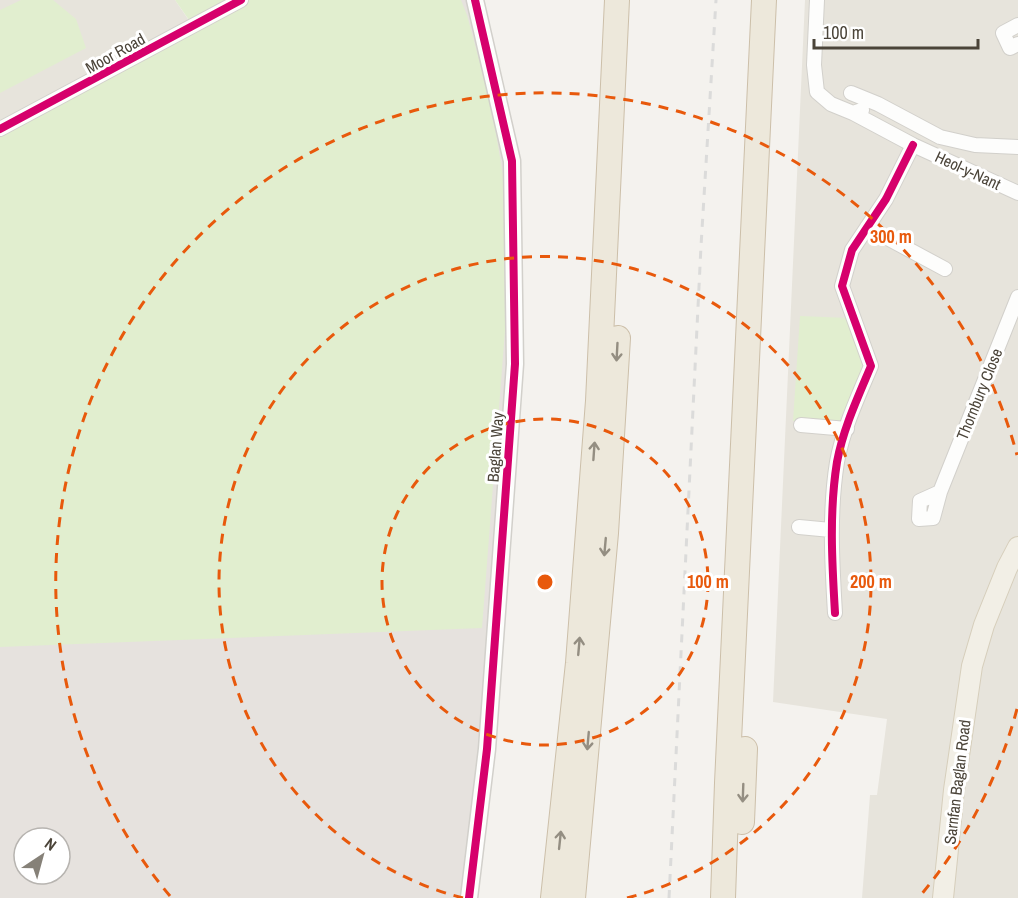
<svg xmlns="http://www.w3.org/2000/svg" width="1018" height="898" viewBox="0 0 1018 898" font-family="'Archivo Narrow',sans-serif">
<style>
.residential{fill:#e7e4dc}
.industrial{fill:#e6e2de;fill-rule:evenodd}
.green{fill:#e1eecf}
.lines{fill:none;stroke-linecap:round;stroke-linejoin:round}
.minor-casing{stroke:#d2d0cb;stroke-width:16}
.tertiary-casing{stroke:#d2d0cb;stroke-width:19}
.primary-casing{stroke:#d6cebb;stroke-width:22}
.motorway-casing{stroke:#ccbfa9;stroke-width:26}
.minor{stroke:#fdfdfc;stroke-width:14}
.tertiary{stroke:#fdfdfc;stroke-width:16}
.primary{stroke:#f2efe6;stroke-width:20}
.motorway{stroke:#ede8db;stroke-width:24}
.rail{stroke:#dbdbda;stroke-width:3;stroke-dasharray:8 8;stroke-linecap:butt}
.cycleway-casing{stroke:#fff;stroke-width:11}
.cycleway{stroke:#d6006c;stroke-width:8}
.oneway{stroke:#948e82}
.ring{fill:none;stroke:#e8590c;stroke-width:3;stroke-dasharray:10 8}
.labels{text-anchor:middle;stroke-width:6;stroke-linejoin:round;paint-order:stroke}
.street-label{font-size:16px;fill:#4b4439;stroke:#fff}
.centre{fill:#e8590c;stroke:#fff;stroke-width:3}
.ring-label{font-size:18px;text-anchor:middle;font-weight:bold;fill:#e8590c;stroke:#fff;stroke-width:6;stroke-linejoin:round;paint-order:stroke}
</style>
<rect width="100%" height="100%" fill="#f4f2ee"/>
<path class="residential" d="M0,0h175l17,25 -192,104z
M805,0h213v898h-156l8,-103h7l10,-76 -114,-17z"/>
<path class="industrial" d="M244,0h231l37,161 3,203 -46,534h-469v-769zM24,838h36v36h-36z"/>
<path class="green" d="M21,0h32l23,19 10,29 -86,45v-83z
M175,0h53l-39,20z
M243,0h218l6,15 24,89 13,77 1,149 -23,298 -482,19v-518z
M800,316l48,2 17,43 -22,63 -50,-3z"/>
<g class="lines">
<g class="minor-casing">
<path id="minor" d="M817,0l-3,65 3,27 14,12 22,9 9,-3
M1018,25l-15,8 7,15 8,-4
M851,93l27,11 62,33 35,8 43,2
M853,113l60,32 105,48
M0,129l241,-129
M867,227l78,42
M801,425l46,4
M940,492l-20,9 -1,18 14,-1 7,-26 78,-195
M799,527l32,3
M835,613c-3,-50 -6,-101 2,-151 6,-33 21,-65 34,-96l-29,-80 10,-36 34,-51 27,-54"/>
</g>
<g class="tertiary-casing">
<path id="tertiary" d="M469,898l18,-149 28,-385 -3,-203 -37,-161"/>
</g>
<g class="primary-casing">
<path id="primary" d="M943,898l11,-108 18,-124 12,-41 23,-57 11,-21"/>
</g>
<g class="motorway-casing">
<path id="motorway" d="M742,822l3,-73
M553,898l25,-235 20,-262 19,-401
M573,898l33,-365 12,-195
M723,898l4,-115 37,-783"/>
</g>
<use href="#minor" class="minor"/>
<use href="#tertiary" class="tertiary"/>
<use href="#primary" class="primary"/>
<use href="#motorway" class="motorway"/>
<path class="rail" d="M669,898l32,-652 15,-246"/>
<g class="cycleway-casing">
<path id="cycleway" d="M0,129l241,-129
M835,613c-3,-50 -6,-101 2,-151 6,-33 21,-65 34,-96l-29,-80 10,-36 34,-51 27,-54
M469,898l18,-149 28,-385 -3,-203 -37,-161"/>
</g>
<use href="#cycleway" class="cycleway"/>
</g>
<defs><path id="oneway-shaft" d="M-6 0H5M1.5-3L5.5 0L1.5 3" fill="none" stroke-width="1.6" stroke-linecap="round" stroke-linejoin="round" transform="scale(1.5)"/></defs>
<g class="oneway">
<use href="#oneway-shaft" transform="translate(617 352) rotate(93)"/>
<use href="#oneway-shaft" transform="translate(594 451) rotate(-86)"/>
<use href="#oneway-shaft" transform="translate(605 547) rotate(95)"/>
<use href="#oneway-shaft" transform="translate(579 646) rotate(-85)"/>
<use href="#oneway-shaft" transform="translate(588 741) rotate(95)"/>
<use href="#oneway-shaft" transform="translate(743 793) rotate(92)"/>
<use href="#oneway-shaft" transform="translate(560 840) rotate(-84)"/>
</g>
<g class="ring">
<circle cx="545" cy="582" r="163"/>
<path d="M463 898A326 326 0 1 1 627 898"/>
<path d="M1017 709A489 489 0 0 1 920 896M170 896A489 489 0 1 1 1017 455"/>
</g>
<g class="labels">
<g class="street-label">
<text transform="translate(115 53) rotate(-29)" y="6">Moor Road</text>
<text transform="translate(968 170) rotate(25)" y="6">Heol-y-Nant</text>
<text transform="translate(979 394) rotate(-68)" y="6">Thornbury Close</text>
<text transform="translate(495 447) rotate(-86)" y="6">Baglan Way</text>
<text transform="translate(957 782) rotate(-83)" y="6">Sarnfan Baglan Road</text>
</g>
</g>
<circle cx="545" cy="582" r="9" class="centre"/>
<g class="ring-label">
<text x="891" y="243">300 m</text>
<text x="708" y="588">100 m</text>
<text x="871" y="588">200 m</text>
</g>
<g transform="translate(42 856) rotate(36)"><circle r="28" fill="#ffffff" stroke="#b7b4b0" stroke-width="1.5"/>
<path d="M0-4.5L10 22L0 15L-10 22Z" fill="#868178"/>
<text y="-9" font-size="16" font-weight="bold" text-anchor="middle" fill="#4b4439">N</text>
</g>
<path d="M814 39v9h164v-9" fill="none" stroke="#4b4439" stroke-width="3"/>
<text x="823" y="39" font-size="18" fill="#4b4439" stroke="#ffffff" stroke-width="4.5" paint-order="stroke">100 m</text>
</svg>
